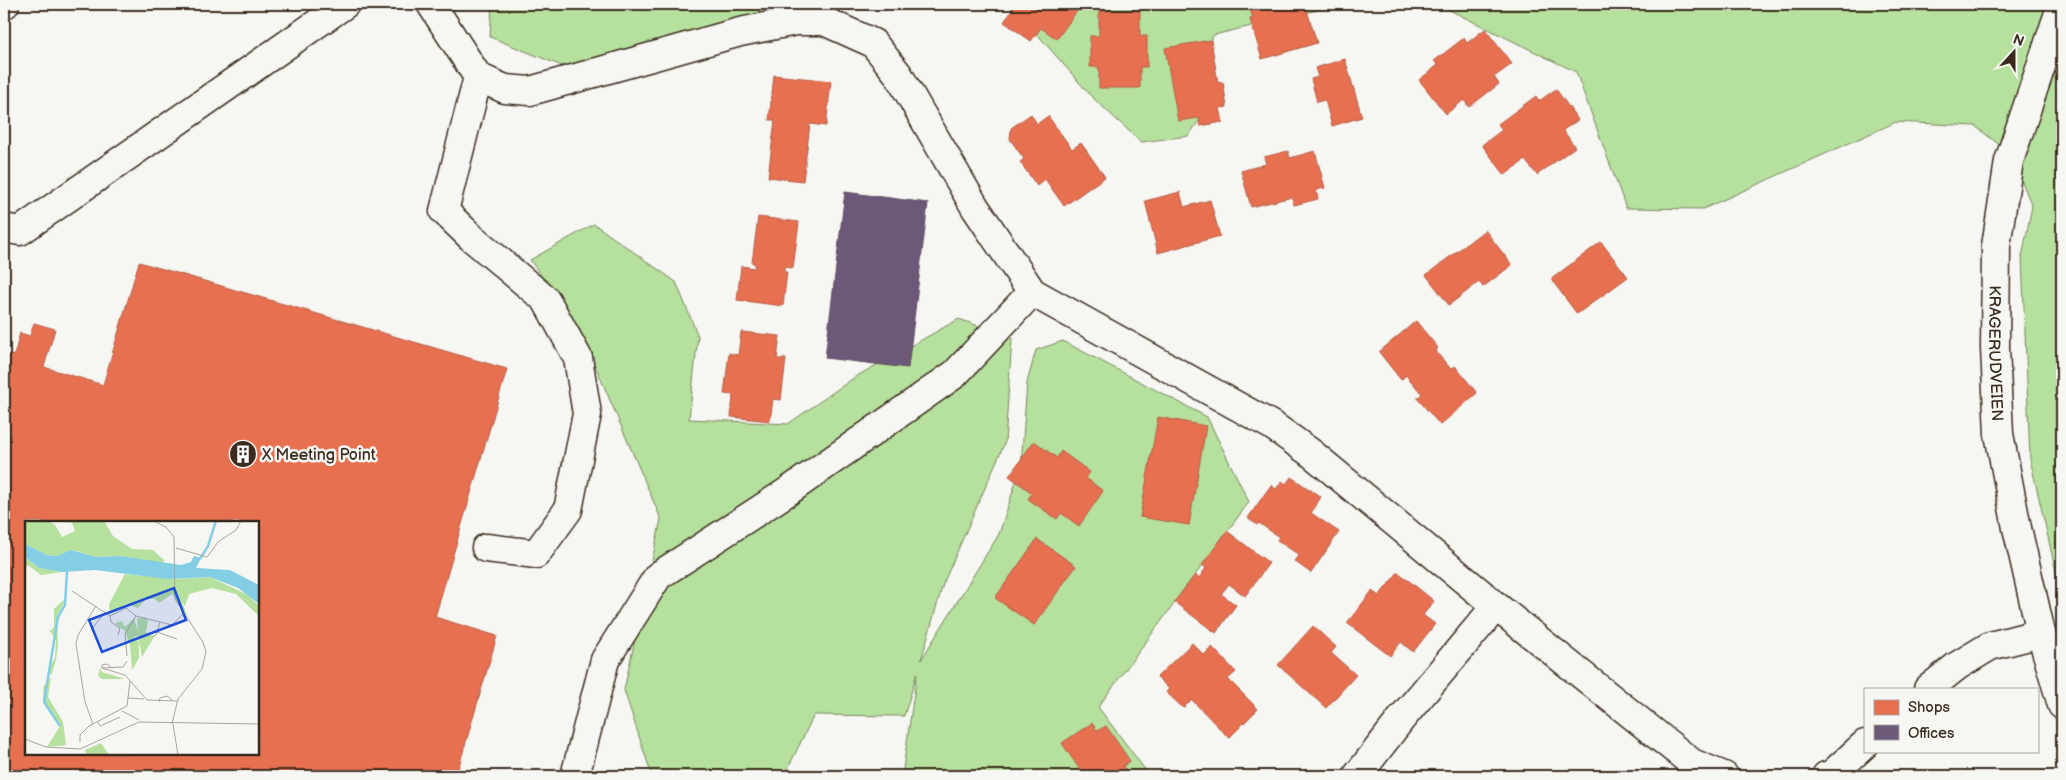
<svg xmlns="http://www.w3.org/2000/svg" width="2066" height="780" viewBox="0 0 2066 780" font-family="'Balsamiq Sans',sans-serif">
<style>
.green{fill:#b6e09d;stroke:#78855e}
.shops{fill:#e76f51;stroke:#b35a42;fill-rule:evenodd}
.offices{fill:#6d597a;stroke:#5e4b5e}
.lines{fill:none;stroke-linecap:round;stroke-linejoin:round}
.minor-casing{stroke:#3b2a1e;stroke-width:31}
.major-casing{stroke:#3b2a1e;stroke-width:31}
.minor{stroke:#f6f6f2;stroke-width:28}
.major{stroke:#f6f6f2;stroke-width:28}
.labels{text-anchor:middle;stroke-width:5;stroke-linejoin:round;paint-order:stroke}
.street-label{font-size:16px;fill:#3b2a1e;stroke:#f6f6f2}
.poi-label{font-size:16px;fill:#3b2a1e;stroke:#f6f6f2;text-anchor:start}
.inset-river{fill:none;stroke:#84cee5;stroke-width:2.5}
.inset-road{fill:none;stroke:#aba49d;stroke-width:1}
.view{fill:#1d4ed8;fill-opacity:0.15;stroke:#1d4ed8;stroke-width:2.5}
.inset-edge{fill:none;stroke:#3b2a1e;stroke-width:2.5}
</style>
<rect width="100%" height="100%" fill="#f6f6f2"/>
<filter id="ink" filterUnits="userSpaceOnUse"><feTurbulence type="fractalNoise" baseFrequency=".02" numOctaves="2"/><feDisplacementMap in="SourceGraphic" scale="10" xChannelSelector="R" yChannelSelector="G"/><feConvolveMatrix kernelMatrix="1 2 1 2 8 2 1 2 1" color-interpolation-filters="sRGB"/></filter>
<g filter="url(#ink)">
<path class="green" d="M492,4h316l-241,64 -77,-31z
M1007,4h335l-128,31 -18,24 6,58 -14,19 -47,6 -49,-45 -55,-63z
M1437,4h625v594l-32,-139 -8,-202 10,-51 -22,-53 -35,-27 -79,-4 -193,87 -77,-1 -50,-136z
M594,224l82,58 22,54 -9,83 99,5 67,-47 104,-58 53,19 -7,104 -62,142 -22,76 78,-126 22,-68 6,-83 9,-33 27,-9 144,76 42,85 -151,205 52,69h-248l15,-103 -13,43 -90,-1 -26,53 2,8h-138l-28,-86 37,-171 -82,-191 -49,-68z"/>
<path class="shops" d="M1006,4h76l-25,35 -16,-11 -10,13 -27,-19 9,-13z
M1248,4h57l12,39 -55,16 -12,-40 3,-1z
M1140,10v26h7v31h-7v21h-41v-21h-9v-31h9v-25z
M1485,29l27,35 -18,13 5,7 -30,23 -5,-7 -18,14 -27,-34 19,-15 -4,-4 30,-23 3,5z
M1211,40l7,43 5,-1 4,25 -7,1 3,14 -23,4 -1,-8 -21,3 -13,-73z
M1345,59l17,58 -30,9 -7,-26 -8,2 -6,-23 7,-2 -3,-9z
M774,75l57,6 -5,45 -16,-2 -7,57 -35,-4 7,-57h-6z
M1556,89l22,31 -15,10 12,17 -38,28 -12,-15 -20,15 -23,-30 20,-15 -4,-6 38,-28 3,5z
M1031,114l6,10 11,-8 24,33 9,-6 24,34 -41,29 -19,-27 -8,7 -17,-24 4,-3 -14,-20 1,-11z
M1288,151l2,7 25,-7 10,37 -9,2 2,9 -24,6 -2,-8 -41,10 -10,-36 25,-7 -2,-7z
M1180,192l4,15 26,-7 10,36 -62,17 -13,-52z
M758,217l41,5 -6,46 -9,-1v5h3l-4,34 -46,-6 4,-34 14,2v-5h-3z
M1485,230l27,35 -29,22 -4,-5 -30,23 -23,-30z
M1601,242l27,35 -51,37 -26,-35z
M139,262l368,107 -72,248 62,19 -41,140h-452v-423l10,3 6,-23 10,3 4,-13 21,6 -11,38 59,18zM26,522h232v232h-232z
M1416,321l22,27 -3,3 16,18 4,-3 22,27 -37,32 -23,-27 5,-4 -16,-19 -5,5 -22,-28z
M741,332l39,4 -3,23h9l-5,41 -8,-1 -3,22 -39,-4 2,-22 -9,-1 5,-41 9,2z
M1158,417l48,9 -17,99 -49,-8z
M1034,441l23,17 4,-7 29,21 -4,6 17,13 -24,35 -18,-13 -4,6 -29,-20 4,-6 -23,-17z
M1291,477l30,20 -10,16 28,19 -28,41 -17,-12 5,-6 -22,-15 2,-3 -20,-14 -2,2 -9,-7 23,-33 5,4 6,-8 4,3z
M1227,531l42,32 -24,33 -16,-12 -8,10 15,11 -20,28 -42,-31 21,-27 4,3 7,-10 -4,-3z
M1037,539l39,27 -42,59 -39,-27z
M1398,572l36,29 -11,14 12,9 -22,28 -12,-10 -11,14 -43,-33 25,-32 7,5z
M1313,626l23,21 -5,6 25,22 -30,33 -48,-43z
M1192,643l12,12 8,-8 24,25 -8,7 30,30 -29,29 -37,-38 -9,8 -17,-16 3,-3 -12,-12z
M1092,723l5,8 9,-5 24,35 -7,5 7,10h-46l-22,-33z
M1252,771v5h-35z"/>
<path class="offices" d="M845,192l83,11 -20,165 -83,-10z"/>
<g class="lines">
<g class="minor-casing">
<path id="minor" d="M4,4h1
M431,4l47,73 27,12 25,2 210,-59 56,-11h28l49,22 25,31 77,133 57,85 241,134 38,27 185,153 196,157 32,13
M478,77l-34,134 27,26 75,63 32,58 9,56 -19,96 -32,44 -50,-6
M4,228l16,3 325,-227
M1928,689l29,-23 33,-20 51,-13
M575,776l30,-116 53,-84 129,-84 168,-118 77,-82
M1357,776l45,-58 94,-112
M1826,776l5,-1 34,-31"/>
</g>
<g class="major-casing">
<g id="major">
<path id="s1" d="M2062,4l-53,157 -13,85 -1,102 4,86 18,94 24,105 21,72"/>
</g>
</g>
<use href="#minor" class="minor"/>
<use href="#major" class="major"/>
</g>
</g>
<defs>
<g id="building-disc" transform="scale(1.4375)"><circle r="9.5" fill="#3b2a1e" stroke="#f6f6f2"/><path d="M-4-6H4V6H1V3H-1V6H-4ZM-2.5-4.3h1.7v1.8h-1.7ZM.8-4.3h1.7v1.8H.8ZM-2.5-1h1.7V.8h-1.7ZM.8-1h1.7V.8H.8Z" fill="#fff"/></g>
</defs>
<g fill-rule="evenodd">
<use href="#building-disc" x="243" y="454"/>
</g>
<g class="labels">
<g class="street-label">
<text dy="6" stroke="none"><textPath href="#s1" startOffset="359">KRAGERUDVEIEN</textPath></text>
</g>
<g class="poi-label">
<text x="262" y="460">X Meeting Point</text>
</g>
</g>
<g transform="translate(25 521)">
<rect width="234" height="234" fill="#f6f6f2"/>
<path d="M0,0h24l6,4 7,12 13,-6 -3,-8 -5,-2h37l9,15 19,13 21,1 12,11 -4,2 -41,-7 -24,1 -24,-7 -15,6 -10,-1 -22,-11zM0,36l14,11 23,4 -21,3 -13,-10 -3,4zM100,53l51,5 34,-2 38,18 11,11v10l-23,-22 -24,-6 -23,6 -4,12 -4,-6 7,17 -16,-23 -13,9 -4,-4h-9l-8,9 -12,-4 -16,10 -1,-10zM39,74l2,4 -9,17 1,28 -2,16 -5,16 -2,-8 6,-10 1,-18 -6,-9 4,-4v-18l11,-10zM109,97l4,13 -1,-13h8l3,3 -2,11 8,5 -12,20 -4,-21 -4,1 5,5v16l-7,12 -2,-25 -5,-14 -10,-8 7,-2 3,6zM75,147l2,4 23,7h-23l-4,-3zM26,156l-3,20 15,25 3,23 -19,2 13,-21 -16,-22 -1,-17zM76,222l8,12h-22l-2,-5z" fill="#b6e09d"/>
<path d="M0,23l22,11 10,1 14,-6 25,7 24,-1 61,9 10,-3 3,-6 7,2 -5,10 34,2 29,15v19l-21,-16 -28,-11 -42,2 -73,-9 -33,2 -23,-4 -14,-11z" fill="#84cee5"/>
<path class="inset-river" d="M175,38l8,-13 8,-25M35,205l-16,-24 14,-85 7,-12 2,-34"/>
<path class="inset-road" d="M129,0l12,6 8,10 1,62 28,43 3,10 -4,17 -24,30 -6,25M151,27l31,9 11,-15 18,-12 5,-9M47,70l38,25 16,-8 10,8 36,9 11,-11M85,95l1,6 9,6 -2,7M66,109l14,-18M132,111l20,7M127,116l4,-2 4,-13M102,135l-2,-22 11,-18M77,147l23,7 22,25 30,1M87,147l-5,-4 -5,1v3l21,-1 4,-6M103,177l16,1M134,181l1,-4 7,-2 5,4M97,190l17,9M73,201l2,4 20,-9M68,203l-8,-22 -9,-58 2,-9 18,-29M148,203l5,31M0,218l21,8 34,2 59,-27 120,2M55,221v-7l9,-9 38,-20 3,-25"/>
<path class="view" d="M149,67l12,32 -84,32 -13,-32z"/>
<rect width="234" height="234" class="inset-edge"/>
</g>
<rect width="2066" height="780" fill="none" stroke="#f6f6f2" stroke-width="20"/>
<rect x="10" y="10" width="2046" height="760" fill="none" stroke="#3b2a1e" stroke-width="2" filter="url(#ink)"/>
<rect x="1864" y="688" width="175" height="65" fill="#f6f6f2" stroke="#aba49d"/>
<rect x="1874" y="700" width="25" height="15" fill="#e76f51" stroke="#aba49d"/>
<text x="1908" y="712" font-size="15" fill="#3b2a1e">Shops</text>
<rect x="1874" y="725" width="25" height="15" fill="#6d597a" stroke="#aba49d"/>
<text x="1908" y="738" font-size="15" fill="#3b2a1e">Offices</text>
<g transform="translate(2014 52) rotate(21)" stroke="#f6f6f2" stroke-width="4" paint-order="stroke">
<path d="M0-4L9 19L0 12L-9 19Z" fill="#3b2a1e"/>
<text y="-8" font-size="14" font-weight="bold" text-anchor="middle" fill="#3b2a1e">N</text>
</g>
</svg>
